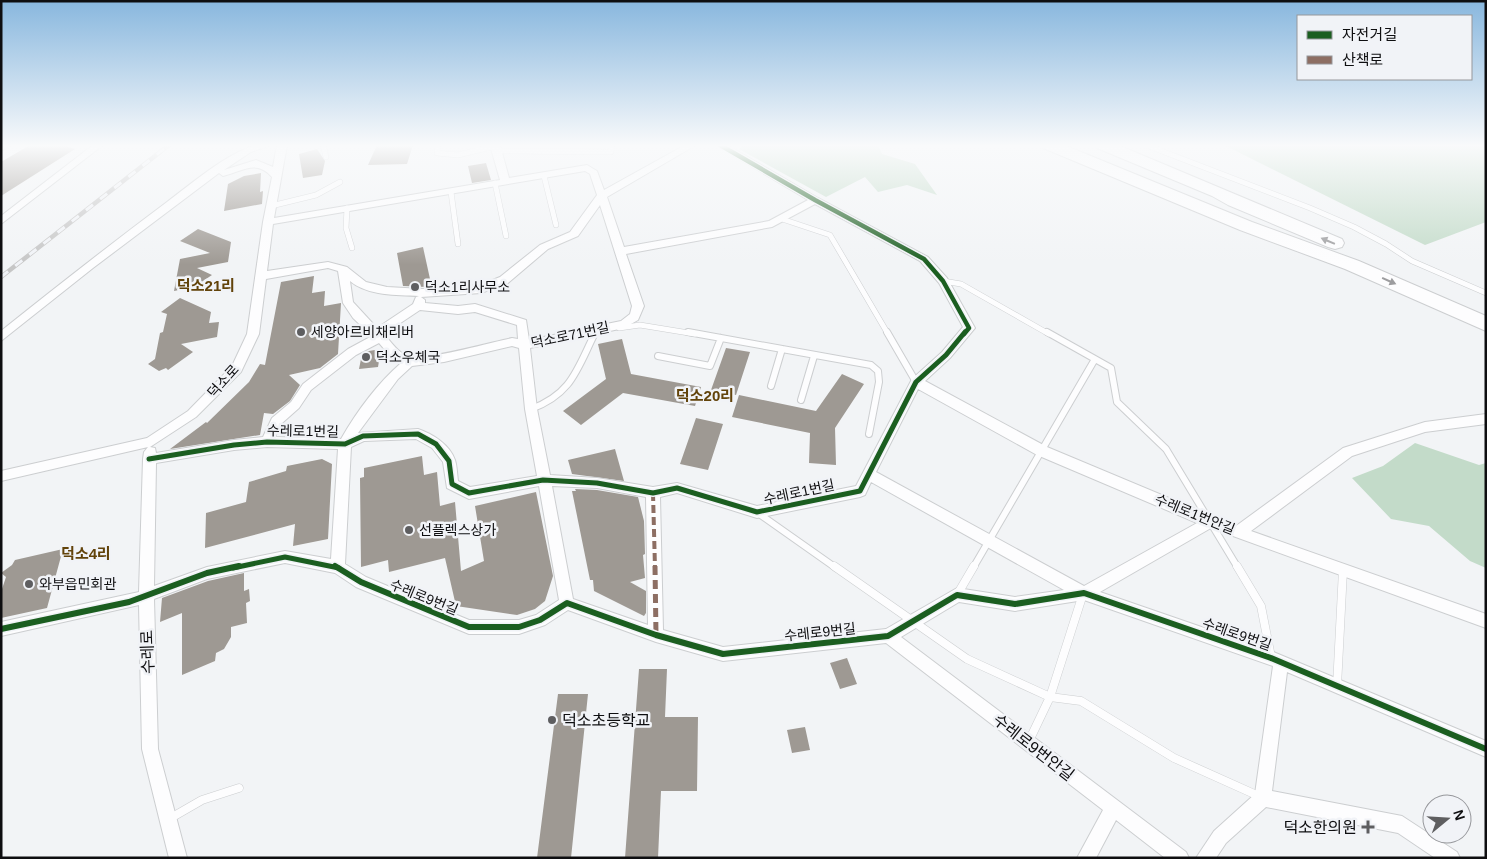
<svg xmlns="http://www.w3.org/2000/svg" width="1487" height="859" viewBox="0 0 1487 859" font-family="Arial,'Noto Sans KR',sans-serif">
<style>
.forest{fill:#c3dbc9}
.building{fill:#9e9993}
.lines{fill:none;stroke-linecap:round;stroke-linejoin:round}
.service-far2-casing{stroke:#ccced0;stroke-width:6}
.service-far1-casing{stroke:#ccced0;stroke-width:8}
.service-casing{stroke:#ccced0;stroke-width:9}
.minor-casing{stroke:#ccced0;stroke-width:2}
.motorway-casing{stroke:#ccced0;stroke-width:2}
.service-far2{stroke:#fdfdfe;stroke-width:5}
.service-far1{stroke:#fdfdfe;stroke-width:6}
.service{stroke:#fdfdfe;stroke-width:8}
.minor{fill:#fdfdfe;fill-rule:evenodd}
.motorway{fill:#fdfdfe;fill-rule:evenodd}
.rail-casing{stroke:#c6c6c6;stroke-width:4.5}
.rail{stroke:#f1f3f7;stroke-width:3;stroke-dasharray:9;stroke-linecap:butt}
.quiet-far1{stroke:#8d6e63;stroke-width:4;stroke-dasharray:8 4;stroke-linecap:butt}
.quiet{stroke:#8d6e63;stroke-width:5;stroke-dasharray:9 5;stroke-linecap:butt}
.cycleway-far2-casing{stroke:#f1f3f7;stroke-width:7}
.cycleway-far1-casing{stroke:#f1f3f7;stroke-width:8}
.cycleway-casing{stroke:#f1f3f7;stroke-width:9}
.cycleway-far2{stroke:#1b5e20;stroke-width:4.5}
.cycleway-far1{stroke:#1b5e20;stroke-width:5}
.cycleway{stroke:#1b5e20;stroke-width:6}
.oneway{fill:#9d9d9f}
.poi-dot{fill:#5e5e60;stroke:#f1f3f7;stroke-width:2}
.labels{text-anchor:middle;stroke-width:5;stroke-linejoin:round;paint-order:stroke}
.poi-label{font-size:14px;fill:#0e0e10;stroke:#f1f3f7;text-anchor:start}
.street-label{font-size:14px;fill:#0e0e10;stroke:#f1f3f7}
.neighbourhood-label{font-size:15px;font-weight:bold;fill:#62430a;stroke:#f1f3f7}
.near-street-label{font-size:16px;fill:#0e0e10;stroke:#f1f3f7}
.near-poi-label{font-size:16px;fill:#0e0e10;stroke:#f1f3f7;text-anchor:start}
</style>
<rect width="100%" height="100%" fill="#f2f4f6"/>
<path class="forest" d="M745,145h133l4,9 33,10 22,31 -30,-10 -29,7 -13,-15 -39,20 -87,-48z
M1224,145h262v77l-61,23z
M1415,443l64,22 7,-2v105l-16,-7 -41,-35 -38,-7 -39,-41 31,-12z"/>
<path class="building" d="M30,145h33l12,4 -74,47v-34z
M377,145h36l-6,19 -39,1z
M317,149l8,12 -3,14 -19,3 -4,-24z
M486,163l5,17 -19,3 -4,-17z
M261,173l-1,19 3,-1 -1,13 -38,7 4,-27 16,-8z
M198,229l33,13 -3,20 -31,6 15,7 -12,8 -1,3 -25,5 6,-32 30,-6 -30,-12z
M423,247l7,32 -3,8 -24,-1 -6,-33z
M314,276l-2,17 13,-2 -1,15 17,-3 -3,51 -18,14 -31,7 11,10 -10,16 -17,13 -9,-1 -4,22 -90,14 36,-27 1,1 42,-41 11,-18 5,1 16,-83z
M180,298l31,14 -2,11 10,-1 -2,15 -36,7 12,8 -25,18 -2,-2 -7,3 -11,-7 7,-5 5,-26 3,-1 4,-18 -6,-2z
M622,339l9,35 70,13 -6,19 -72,-13 -42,32 -18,-14 43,-32 -8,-35z
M726,348l24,4 -14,43 -25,-5z
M381,349l-3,18 -19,2 3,-15 7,-3z
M842,374l22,10 -29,44 1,37 -27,-2 1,-30 -78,-16 7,-22 77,16z
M696,418l27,6 -15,46 -28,-6z
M615,449l9,32 -52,-7 -4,-14z
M422,456l2,19 13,-3 3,34 15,-4 6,69 23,-10 -9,-55 61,-14 17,84 -8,25 -10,8 -18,6 -61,-9 -11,-48 -56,14 -1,-12 -27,7 -1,-89 4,-1v-9z
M322,459l10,5 -4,75 -35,7 2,-22 -90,24 1,-35 40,-11 3,-20 37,-11 1,-5z
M575,489l22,1 41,7 6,24 1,33 -2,1 2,23 -15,4 16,9v22l-2,3 -50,-25 -1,-11h-3l-18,-89h4z
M63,549l-16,59 -46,10v-26l5,-15 -5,-4 11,-8 3,-5z
M244,573v18l5,-2 1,12 -4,2 1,20 -16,4v10l-7,12 -8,4 -1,8 -33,14v-62l-22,9 2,-24 46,-17z
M847,658l10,26 -17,5 -10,-26z
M639,669h28l-2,48h33l-1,74h-36l-3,67h-33z
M558,694h30l-17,164h-34z
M805,727l5,23 -18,3 -5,-23z"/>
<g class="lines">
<g class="service-far2-casing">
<path id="service-far2" d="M323,145l3,12
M438,145l-1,8 21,2 37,-9
M1146,145l164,63 44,19 32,17 26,17 74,32
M497,151l114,1 1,-7
M544,176l12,49
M495,183l11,53
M451,192l7,52
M271,206l45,-11 24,-13
M347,208l-1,20 6,20
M782,219l48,16 58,99
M943,281l18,3 88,50
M619,328l21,-3 55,9
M595,334l7,-3"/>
</g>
<g class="service-far1-casing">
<path id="service-far1" d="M688,332l183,33 7,6 1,11 -10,52
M887,332l29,50
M1047,332l64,36 6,34 49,47 72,119
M658,356l52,10 11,-28
M771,386l11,-37
M801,400l13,-44
M531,409c41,-15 46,-40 64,-76l3,-1
M758,513l78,55
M973,568l122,-209"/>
</g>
<g class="service-casing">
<path id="service" d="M834,566l133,93 83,38 31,4 93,57 87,39
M1237,566l24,40 10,51
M957,595l17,-29
M1337,686l6,-116
M1029,741l21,-44 33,-103
M169,819l33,-19 37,-12"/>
</g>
<g class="minor-casing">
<path id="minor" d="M1,145h10l-10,6z
M93,145h10l-102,79v-8z
M256,145h15l-20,7 -27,18 32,-10 17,7 4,-22h10l-13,73 226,-38 -10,-35h10l9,33 78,-13 10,6 7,19 81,-45h11l-89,52 17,50 145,-26 39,-21 -92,-55h11l91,53 110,59 19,21 28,50 -25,30 -25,23 122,66 189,79 107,-78 82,-26 61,-8v10l-61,8 -73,24 -101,75 235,83v14l-275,-100 -111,64 171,59 215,90v16l-199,-85 -15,119 130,25 55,36 3,6h-25l-37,-25 -132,-26 -40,36 -10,15h-20l18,-27 41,-37 18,-128 -189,-66 -69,11 -56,-9 -58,35 285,215 3,6h-24l-49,-38 -20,38h-19l26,-48 -217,-167 -163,18 -67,-19 -88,-32 -23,15 -26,9h-50l-113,-47 -21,-14 -50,-10 -78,16 -53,20 4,150 29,109h-18l-27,-109 -3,-144 -138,31v-14l138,-30 4,-133 1,-7 4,-5 -147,34v-10l146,-33 41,-27 44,-45 15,-32 16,-112 9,-45c-16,-18 -29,-6 -49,-1l-4,-3 -126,95 -92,73v-10c55,-44 110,-87 166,-129 24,-18 60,-49 89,-57zM585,171l5,3 7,21 -27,37 -30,13 -40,32 -20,8 -57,4 -36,-2 -21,-5 -19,-15 -19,-5 -61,9 6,-47zM815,204l105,57 19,22 24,44 -21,25 -30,27 -56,107 -99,20 -80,-23 -24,4 -56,-9 -47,-3 -13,-66 -7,-61 94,-20 14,-8 6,-14 -18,-52 146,-27zM600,205l32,101 -2,8 -9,7 -92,19 -3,-20 -51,-16 -17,2 -33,-3v-3l-4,-3 60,-4 27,-10 40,-34 30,-13zM328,268l10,3 5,32 10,15 19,18 -24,13 -45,35 -12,18 -19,16 -9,19 -29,3 -78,13 -1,-5 -5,-1 46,-30 45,-45 18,-38 7,-55zM350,281c18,15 46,14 69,15l-3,1 -3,7 -36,24 -24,-26zM420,310l38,4 17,-2 42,13 1,14 -6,-1c-19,4 -88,23 -102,19 -11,-3 -19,-15 -26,-23zM379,343l13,15 9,5c-24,21 -44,48 -60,76l-66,-2 6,-13 18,-16 12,-18 45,-35zM512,346l7,2 6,61 12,67 -67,11 -12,-6c-1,-7 -1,-15 -3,-21 -5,-15 -22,-26 -37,-31l-60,4 40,-54 14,-13 32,-4zM918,389l119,66 160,68 -113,63 -208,-114zM416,439l16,9 11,14 4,26 22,11 70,-13 20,114 -23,15 -17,5h-50l-103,-43 -21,-13 6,-117 13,-6zM267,447l71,2 -7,110 -46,-8 -78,16 -53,19 2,-123 78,-13zM871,482l193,108 -49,7 -58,-9 -71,41 -163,18 -60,-17 -3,-133 17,-4 80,25 103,-21 5,-2zM552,486l45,2 49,9 2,128 -75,-26z"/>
</g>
<g class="motorway-casing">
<path id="motorway" d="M1041,145h23l188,77 107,39 127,55v15l-141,-62 -105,-39 -197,-82z
M1095,145h23l224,94 2,4 -2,4 -7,2 -7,-2 -100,-42 -16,-9 -115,-48z"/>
</g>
<use href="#service-far2" class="service-far2"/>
<use href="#service-far1" class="service-far1"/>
<use href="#service" class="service"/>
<use href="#minor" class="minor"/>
<use href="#motorway" class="motorway"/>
<g class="rail-casing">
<path id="rail" d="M1,277l168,-132"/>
</g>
<use href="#rail" class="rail"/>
<path class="quiet-far1" d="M653,493l2,75"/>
<path class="quiet" d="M655,566l1,69"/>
<g class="cycleway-far2-casing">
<path id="cycleway-far2" d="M720,145l95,55 109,59 19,22 26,47 -5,6"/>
</g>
<g class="cycleway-far1-casing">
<path id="cycleway-far1" d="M149,459l85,-14 33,-3 78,2 18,-8 55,-2 18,10 13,17 3,23 17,9 74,-13 54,3 56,10 24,-5 80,24 103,-21 56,-109 30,-27 19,-23
M233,568l52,-11 54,11"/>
</g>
<g class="cycleway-casing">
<path id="cycleway" d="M335,566l26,16 108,45h50l21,-7 27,-17 89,32 67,19 165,-18 69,-41 58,9 69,-11 187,65 215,91
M1,629l128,-27 78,-29 32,-7"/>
</g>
<use href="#cycleway-far2" class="cycleway-far2"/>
<use href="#cycleway-far1" class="cycleway-far1"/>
<use href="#cycleway" class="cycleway"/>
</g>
<defs><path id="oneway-solid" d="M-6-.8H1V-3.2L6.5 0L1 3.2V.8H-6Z" transform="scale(1.25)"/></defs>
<g class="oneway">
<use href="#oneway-solid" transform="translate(1328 241) rotate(-157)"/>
<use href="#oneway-solid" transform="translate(1389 281) rotate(24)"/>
</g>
<linearGradient id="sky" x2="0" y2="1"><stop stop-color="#88b7de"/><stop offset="0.55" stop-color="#f9fafb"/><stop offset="1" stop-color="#f9fafb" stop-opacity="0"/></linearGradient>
<rect width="1487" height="265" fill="url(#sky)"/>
<g class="poi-dot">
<circle cx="415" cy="287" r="5"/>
<circle cx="301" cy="332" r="5"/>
<circle cx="366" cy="357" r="5"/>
<circle cx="409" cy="530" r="5"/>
<circle cx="29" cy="584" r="5"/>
<circle cx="552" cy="720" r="5"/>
<path d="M1365.5 819.5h5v5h5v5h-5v5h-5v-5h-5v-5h5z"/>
</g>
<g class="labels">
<g class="poi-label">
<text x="425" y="292">덕소1리사무소</text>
<text x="311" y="337">세양아르비채리버</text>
<text x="376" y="362">덕소우체국</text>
<text x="419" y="535">선플렉스상가</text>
<text x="39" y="589">와부읍민회관</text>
</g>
<g class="street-label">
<text transform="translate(570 335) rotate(-12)" y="5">덕소로71번길</text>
<text transform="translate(223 381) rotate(-48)" y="5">덕소로</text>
<text transform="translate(303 431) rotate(1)" y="5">수레로1번길</text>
<text transform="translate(799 492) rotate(-12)" y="5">수레로1번길</text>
<text transform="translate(1195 514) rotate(22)" y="5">수레로1번안길</text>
<text transform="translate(424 597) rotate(22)" y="5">수레로9번길</text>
<text transform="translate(820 632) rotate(-6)" y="5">수레로9번길</text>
<text transform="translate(1237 634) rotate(19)" y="5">수레로9번길</text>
</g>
<g class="neighbourhood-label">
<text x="206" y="291">덕소21리</text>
<text x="705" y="401">덕소20리</text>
<text x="86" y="559">덕소4리</text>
</g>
<g class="near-street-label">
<text transform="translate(147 652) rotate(-92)" y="6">수레로</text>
<text transform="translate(1034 747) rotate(38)" y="6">수레로9번안길</text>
</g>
<g class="near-poi-label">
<text x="562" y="726">덕소초등학교</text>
<text x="1357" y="833" text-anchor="end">덕소한의원</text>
</g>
</g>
<rect width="1487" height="859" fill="none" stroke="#0e0e10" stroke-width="5"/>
<rect x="1297" y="15" width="175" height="65" fill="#f1f3f7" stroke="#96979b"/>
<rect x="1307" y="31" width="25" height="8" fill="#1b5e20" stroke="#96979b"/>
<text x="1342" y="40" font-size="15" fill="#0e0e10">자전거길</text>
<rect x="1307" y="56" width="25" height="8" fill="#8d6e63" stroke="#96979b"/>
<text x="1342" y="65" font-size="15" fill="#0e0e10">산책로</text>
<g transform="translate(1447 819) rotate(72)"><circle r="24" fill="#f1f3f7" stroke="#96979b"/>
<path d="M0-4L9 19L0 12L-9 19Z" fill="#5e5e60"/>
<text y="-8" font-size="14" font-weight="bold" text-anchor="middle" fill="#0e0e10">N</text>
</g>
</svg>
